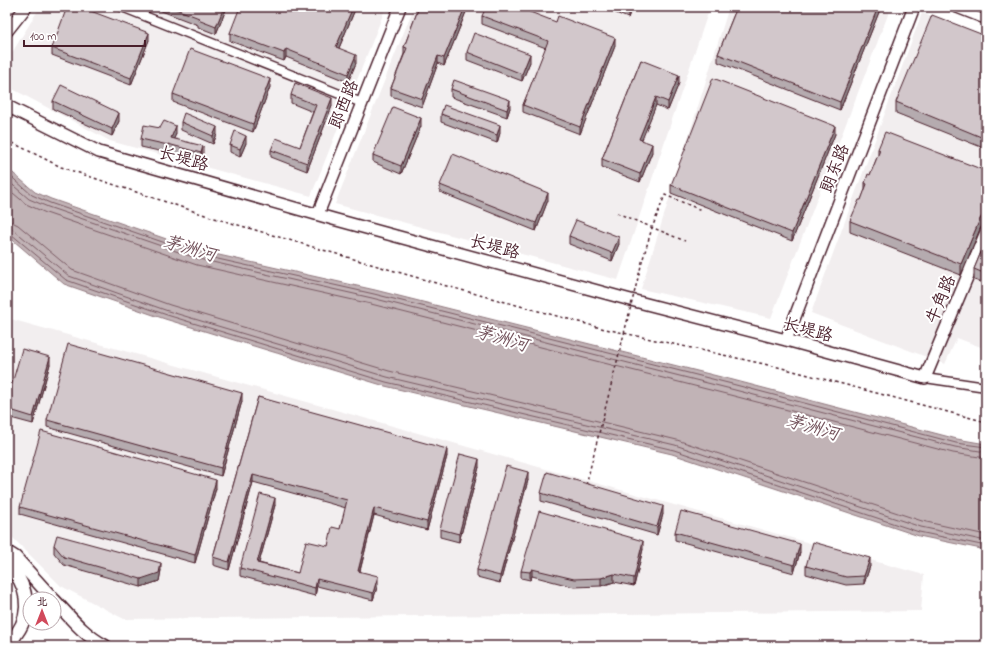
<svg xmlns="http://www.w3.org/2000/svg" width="993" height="653" viewBox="0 0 993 653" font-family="'Indie Flower','LXGW WenKai TC',sans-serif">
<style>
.built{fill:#f2eeef}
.water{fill:#c1b3b6;stroke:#91787e}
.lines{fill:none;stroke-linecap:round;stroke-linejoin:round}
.shore{stroke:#7a5a63;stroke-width:1}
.street-casing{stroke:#4a1f2b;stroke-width:11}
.secondary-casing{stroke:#4a1f2b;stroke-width:14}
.primary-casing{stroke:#4a1f2b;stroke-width:15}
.path{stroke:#4a1f2b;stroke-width:1.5;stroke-dasharray:3 3;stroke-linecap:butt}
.street{stroke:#fff;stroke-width:8}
.secondary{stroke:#fff;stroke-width:11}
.primary{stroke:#fff;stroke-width:12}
.path-bridge{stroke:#4a1f2b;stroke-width:1.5;stroke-dasharray:3 3;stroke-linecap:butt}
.wall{fill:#b5abaf;stroke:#4a1f2b}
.shaded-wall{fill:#938b8e;stroke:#4a1f2b}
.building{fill:#d2c7cb;stroke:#4a1f2b}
.labels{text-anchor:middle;stroke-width:4;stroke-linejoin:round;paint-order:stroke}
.street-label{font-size:17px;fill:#4a1f2b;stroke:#fff}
.water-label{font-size:18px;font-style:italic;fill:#74535c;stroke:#fff}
</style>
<rect width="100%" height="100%" fill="#fff"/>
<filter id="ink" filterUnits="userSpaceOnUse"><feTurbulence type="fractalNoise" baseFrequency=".025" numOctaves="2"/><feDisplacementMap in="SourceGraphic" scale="8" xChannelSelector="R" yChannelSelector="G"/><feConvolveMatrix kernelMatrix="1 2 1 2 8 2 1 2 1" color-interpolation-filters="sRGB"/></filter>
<g filter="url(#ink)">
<path class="built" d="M40,7h346l-75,189 -201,-55 -103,-55v-25z
M414,7h296l-92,273 -283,-76z
M729,7h162l-120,311 -130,-29z
M922,13l64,26v310l-29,-11 -12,26 -134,-51z
M7,318l917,257 -3,36 -797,8 -63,-33 -54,-54z"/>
<path class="water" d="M7,168l28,24 16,7 150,52 174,39 358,90 224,59 29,5v106l-67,-14 -247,-82 -287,-68 -220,-67 -101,-35 -57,-49z"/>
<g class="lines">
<path class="shore" d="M7,173l25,22 18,8 150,52 174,39 358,90 224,59 30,4
M7,180l22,19 19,8 151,52 173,39 359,91 224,58 31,5
M7,188l19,16 20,9 151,52 174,39 359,91 223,58 33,5
M7,222h5l6,3 54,45 98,35 219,66 288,69 245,81 64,14
M7,228h4l3,2 55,46 99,35 219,66 288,68 246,82 65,14
M7,233l4,1 55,46 101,35 219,67 288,68 245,82 67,14"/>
<g class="street-casing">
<path id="street" d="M122,7l240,96
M953,7l33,13
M925,378l61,9"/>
</g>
<g class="secondary-casing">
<path id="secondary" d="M7,31l19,-24
M7,104l4,4 88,44 234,67 294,80 159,41 139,38 61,-146
M318,214l82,-207
M786,340l128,-333"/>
</g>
<g class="primary-casing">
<path id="primary" d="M7,552l8,5 38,42
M7,566c21,16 25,46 10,67 -3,5 -5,8 -10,12
M54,600c16,17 30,35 51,46"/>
</g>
<path class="path" d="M7,140l54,27 150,50 221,65 169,46 181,40 204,54
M617,213l68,28"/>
<use href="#street" class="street"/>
<use href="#secondary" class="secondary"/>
<use href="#primary" class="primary"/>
<path class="path-bridge" d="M586,485l56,-223 10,-34 13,-33 36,15"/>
</g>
<path class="wall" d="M151,7h76l-11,27 -18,-7v-2z
M253,7h103l-17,41 17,15 -8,19 -62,-25 -2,4 -54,-20v-8l22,-23z
M419,7h49l-24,59 -6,-3 -16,44 -31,-11v-8l13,-34v-7z
M601,7h31l-4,11z
M737,7h144l-41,103 -122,-48v-8z
M482,16l133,30 -35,88 -57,-22v-7l23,-57 -64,-24z
M986,36v113l-90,-36v-11z
M149,40l-18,45 -79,-30v-7z
M467,52l63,10 -8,19 -55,-21z
M641,60l38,23 -11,27 -12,-5 -15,35 11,12 -12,30 -38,-15v-8z
M270,87l-17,45 -80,-30v-8z
M451,89l59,19 -3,9 -56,-20z
M291,95l41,11 -25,65 -36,-14v-7l29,-3 13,-35 -22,-9z
M53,101l66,20 -7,15 -59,-27z
M441,114l59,19 -3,10 -56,-21z
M181,122l36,12 -4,10 -32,-14z
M421,126l-20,48 -28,-12v-7z
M176,134l-2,4 29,16 -2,7 -33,-9v1l-27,-6v-8z
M835,134l-43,107 -121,-48v-8z
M246,143l-6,14 -10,-5v-7z
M878,149l108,22v54l-4,1 -2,3 -19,46 -111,-43v-11l11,-21 4,-10v-7l5,-8 8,-20z
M440,185l108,15 -12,31 -96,-39z
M569,236l50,8 -7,17 -43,-17z
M986,240v44l-12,-4v-11z
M50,364l-17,60 -26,-7v-16z
M258,397l189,59 -20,74 -53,-15 -14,56 18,13 -5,16 -56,-14 -2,10 -75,-20v-8l35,-63 -16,58 39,10 30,-27 12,-17 6,-21 -93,-26 -24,88 -16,-5v-8z
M242,401l-21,75 -174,-49v-7z
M479,467l-20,75 -19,-5v-8z
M528,480l-28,103 -23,-6v-7z
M216,488l-21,75 -175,-49v-7z
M541,493l122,21 -6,21 -116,-34z
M675,532l125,20 -6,21 -119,-33z
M54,545l107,25 -2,11 -18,6 -77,-22 -10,-12z
M643,549l-9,37 -20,-4 -13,4 -27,1 -42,-11 -2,4 -9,-2v-7z
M806,566h64l-6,18 -18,1 -40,-11z"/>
<path class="shaded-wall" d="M224,7h3l-11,27v-7z
M353,7h3l-20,48v-8z
M465,7h3l-24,59v-8z
M629,7h3l-4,11v-8z
M878,7h3l-41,103v-8z
M149,33v7l-18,45v-7z
M615,38v8l-35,88v-7z
M286,49v8l-2,4v-8z
M530,54v8l-8,19v-7z
M356,55v8l-8,19v-8z
M438,56v7l-16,44v-8z
M679,75v8l-11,27v-8z
M270,79v8l-17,45v-8z
M656,97v8l-17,42v-8z
M332,98v8l-25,65v-8z
M510,100v8l-3,9v-7z
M119,113v8l-7,15v-7z
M421,118v8l-20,48v-8z
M500,125v8l-3,10v-8z
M176,126v8l-5,11v-7z
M835,126v8l-43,107v-8z
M217,127v7l-4,10v-8z
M246,136v7l-6,14v-8z
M652,144v8l-12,30v-8z
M203,146v8l-2,7v-8z
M548,193v7l-12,31v-8z
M986,215v10l-4,1 -2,3 -19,46v-11l19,-45 2,-3z
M619,237v7l-7,17v-8z
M50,357v7l-17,60v-7z
M242,393v8l-21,75v-8z
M447,449v7l-20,74v-8z
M479,459v8l-20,75v-8z
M528,472v8l-28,103v-7z
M253,475v7l-24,88v-8z
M216,480v8l-21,75v-8z
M275,498v7l-18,65v-7z
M663,506v8l-6,21v-8z
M374,508v7l-16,63v-7z
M643,541v8l-9,37v-8z
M800,544v8l-6,21v-8z
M870,558v8l-6,18v-8z
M161,563v7l-2,11 -18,6v-8z
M532,569v7l-2,4v-8z
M614,574v8l-13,4v-8z
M378,576v8l-5,16v-7z
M317,579v7l-2,10v-8z"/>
<path class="building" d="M67,7h13l69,26 -18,45 -79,-30z
M171,7h53l-8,20 -18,-7 1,-2z
M240,7h4l8,3 1,-3h100l-17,40 20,8 -8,19 -62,-25 -2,4 -54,-20z
M419,7h46l-21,51 -6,-2 -16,43 -31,-11 16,-40 -3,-1z
M486,7h31l39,15 2,-6 57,22 -35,89 -57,-22 25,-64 -66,-25z
M621,7h8l-1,3z
M737,7h141l-38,95 -122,-48z
M932,15l54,21v103l-90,-37z
M474,33l56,21 -8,20 -55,-22z
M190,49l80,30 -17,45 -80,-30z
M641,60l38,15 -11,27 -12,-5 -17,42 13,5 -12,30 -38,-15z
M713,78l122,48 -43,107 -121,-48z
M454,80l56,20 -3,10 -56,-21z
M295,83l37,15 -25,65 -36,-13 5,-12 24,9 16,-42 -25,-10z
M61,85l58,28 -7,16 -59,-28z
M444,105l56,20 -3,10 -56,-21z
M393,107l28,11 -20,48 -28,-11z
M184,113l33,14 -4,9 -32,-14z
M164,121l12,5 -5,12 32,8 -2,7 -33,-9v1l-27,-6 3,-14 16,3z
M235,131l11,5 -6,13 -10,-4z
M885,132l101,39v44l-4,1 -2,3 -19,45 -111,-43 9,-21h2l6,-16 -2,-1 3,-9 2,1 10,-25 -2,-1z
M453,154l95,39 -12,30 -96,-38z
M576,220l43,17 -7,16 -43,-17z
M986,240v34l-12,-5z
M68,344l174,49 -21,75 -174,-48z
M22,349l28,8 -17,60 -26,-8v-8z
M258,397l189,52 -20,73 -53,-14 -16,63 20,5 -5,17 -56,-14 -2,9 -75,-20 20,-74 15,4 -18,65 41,10 8,-32 22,5 4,-19 8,2 7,-29 -94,-25 -24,87 -16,-5z
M41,431l175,49 -21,75 -175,-48z
M460,454l19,5 -20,75 -19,-5z
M506,466l22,6 -28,104 -23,-6z
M547,472l116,34 -6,21 -116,-34z
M539,511l104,30 -9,37 -20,-4 -13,4 -27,1 -42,-10 -2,3 -9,-1z
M681,511l119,33 -6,21 -119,-33z
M57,535l104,28 -2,10 -18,6 -77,-22 -10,-12z
M813,542l57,16 -6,18 -18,1 -40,-11z"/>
</g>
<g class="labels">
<g class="street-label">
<text transform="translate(343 104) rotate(-68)" y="6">郎西路</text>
<text transform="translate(184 158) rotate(16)" y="6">长堤路</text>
<text transform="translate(834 168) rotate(-69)" y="6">朗东路</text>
<text transform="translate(495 246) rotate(15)" y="6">长堤路</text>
<text transform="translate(940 299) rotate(-67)" y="6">牛角路</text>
<text transform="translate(808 329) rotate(15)" y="6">长堤路</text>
</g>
<g class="water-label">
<text transform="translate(190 248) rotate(16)" y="6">茅洲河</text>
<text transform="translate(502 338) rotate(16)" y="6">茅洲河</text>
<text transform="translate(813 427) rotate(16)" y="6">茅洲河</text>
</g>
</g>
<rect width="993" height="653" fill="none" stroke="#fff" stroke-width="24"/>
<rect x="12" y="12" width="969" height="629" fill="none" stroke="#4a1f2b" stroke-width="1.5" filter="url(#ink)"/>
<g transform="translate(42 611)"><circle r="19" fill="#ffffff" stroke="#b7a5aa"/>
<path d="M0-3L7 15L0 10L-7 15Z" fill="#d1495b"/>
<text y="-6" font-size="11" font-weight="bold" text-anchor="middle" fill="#4a1f2b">北</text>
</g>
<path d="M24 40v6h121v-6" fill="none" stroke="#4a1f2b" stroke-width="2"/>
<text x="30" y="40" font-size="12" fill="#4a1f2b" stroke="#ffffff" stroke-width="3" paint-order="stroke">100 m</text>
</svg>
